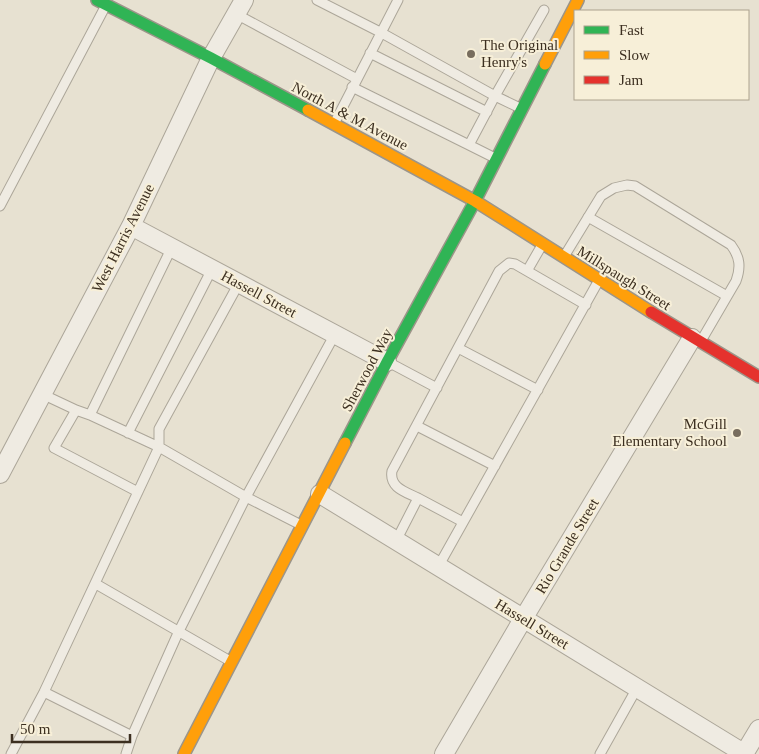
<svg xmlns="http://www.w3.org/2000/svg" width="759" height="754" viewBox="0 0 759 754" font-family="'Times New Roman',serif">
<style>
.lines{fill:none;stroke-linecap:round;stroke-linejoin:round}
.lane-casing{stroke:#aca699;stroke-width:11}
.street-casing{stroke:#aca699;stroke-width:20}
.fast-casing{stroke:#9c9589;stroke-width:14}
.slow-casing{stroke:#9c9589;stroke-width:14}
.jam-casing{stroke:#9c9589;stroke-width:14}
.lane{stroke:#efebe2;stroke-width:9}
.street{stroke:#efebe2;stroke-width:18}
.fast{stroke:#30b455;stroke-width:11}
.slow{stroke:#ff9f0a;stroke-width:11}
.jam{stroke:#e5322d;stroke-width:11}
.poi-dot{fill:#786d5e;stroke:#f7efd8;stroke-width:2}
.labels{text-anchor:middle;stroke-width:4;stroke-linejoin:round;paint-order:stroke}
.poi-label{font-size:15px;fill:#3c2f20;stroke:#f7efd8;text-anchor:start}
.street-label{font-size:15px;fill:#3c2f20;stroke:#f7efd8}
</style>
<rect width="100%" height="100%" fill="#e7e1d1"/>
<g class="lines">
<g class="lane-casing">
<path id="lane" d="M317,0l63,32 115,64 -26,49 -117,-58
M236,14l121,65
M370,53l117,59
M520,108l-25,-12 49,-86
M334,124l64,-124
M469,145l24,12
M0,206l105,-199
M588,217l139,79
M172,247l-82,168 69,32 87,50 55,28
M565,255l36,-59 13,-8 13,-3 8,1 96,59c9,12 10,22 5,36l-35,60
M527,271l15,-26
M458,348l80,42
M390,363l47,25
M42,394l34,16
M90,415l-14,-5 -22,38 84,44
M417,426l78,40
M128,433l84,-164
M418,498c-12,-6 -29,-10 -26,-27l107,-200 10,-8 6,1 71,41
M396,541l22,-43 45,24
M438,567l161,-287
M96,584l134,77
M44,692l88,44
M11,754l33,-62 115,-245v-18l80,-146
M126,754l6,-18 46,-103 68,-136 89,-163
M600,754l37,-66"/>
</g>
<g class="street-casing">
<path id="street" d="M131,226l256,136
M0,474l131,-248 80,-168 33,-58
M320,494l425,260
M444,754l79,-135 169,-281
M744,754l15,-25"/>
</g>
<g class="fast-casing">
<path id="fast" d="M97,0l114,58 97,52
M345,443l42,-81 88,-161 70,-137"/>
</g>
<g class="slow-casing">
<path id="slow" d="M545,64l33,-64
M308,110l167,91 176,111
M184,754l161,-311"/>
</g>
<g class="jam-casing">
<path id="jam" d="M651,312l108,65"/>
</g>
<use href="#lane" class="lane"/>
<use href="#street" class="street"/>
<use href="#fast" class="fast"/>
<use href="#slow" class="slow"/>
<use href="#jam" class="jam"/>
</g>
<g class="poi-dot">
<circle cx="471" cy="54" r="5"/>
<circle cx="737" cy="433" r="5"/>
</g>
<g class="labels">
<g class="poi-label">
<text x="481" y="50">The Original<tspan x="481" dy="17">Henry's</tspan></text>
<text x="727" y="429" text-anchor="end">McGill<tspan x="727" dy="17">Elementary School</tspan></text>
</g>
<g class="street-label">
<text transform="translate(350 116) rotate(28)" y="5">North A &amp; M Avenue</text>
<text transform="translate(123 238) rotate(-63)" y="5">West Harris Avenue</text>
<text transform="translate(624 278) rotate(32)" y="5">Millspaugh Street</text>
<text transform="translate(259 294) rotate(28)" y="5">Hassell Street</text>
<text transform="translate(367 370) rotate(-62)" y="5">Sherwood Way</text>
<text transform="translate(567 546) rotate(-59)" y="5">Rio Grande Street</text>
<text transform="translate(532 624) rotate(31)" y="5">Hassell Street</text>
</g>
</g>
<rect x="574" y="10" width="175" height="90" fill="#f7efd8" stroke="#aca28e"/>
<rect x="584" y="26" width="25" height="8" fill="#30b455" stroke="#aca28e"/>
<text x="619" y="35" font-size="15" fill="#3c2f20">Fast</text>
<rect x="584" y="51" width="25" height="8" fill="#ff9f0a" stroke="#aca28e"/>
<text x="619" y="60" font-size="15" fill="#3c2f20">Slow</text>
<rect x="584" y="76" width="25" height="8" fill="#e5322d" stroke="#aca28e"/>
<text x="619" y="85" font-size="15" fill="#3c2f20">Jam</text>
<path d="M12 734v8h118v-8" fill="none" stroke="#3c2f20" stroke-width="2.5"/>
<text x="20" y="734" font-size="15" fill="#3c2f20" stroke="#f7efd8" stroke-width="4" paint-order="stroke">50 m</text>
</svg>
